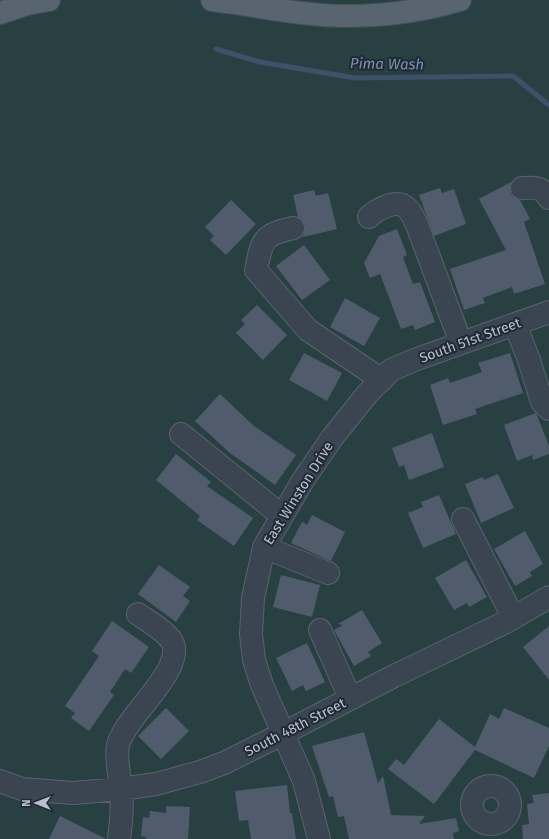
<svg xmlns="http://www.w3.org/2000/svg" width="549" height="839" viewBox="0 0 549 839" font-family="'Fira Sans',sans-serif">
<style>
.green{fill:#294042}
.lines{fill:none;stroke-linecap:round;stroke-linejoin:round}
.stream{stroke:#3d5169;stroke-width:5}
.building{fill:#505c6c}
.minor-casing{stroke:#59636e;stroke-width:24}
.major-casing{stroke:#454e5a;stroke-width:24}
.minor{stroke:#3b4551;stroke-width:22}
.major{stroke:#596471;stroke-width:22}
.labels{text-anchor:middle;stroke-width:4;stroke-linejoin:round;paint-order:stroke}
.street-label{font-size:14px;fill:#b8c0cb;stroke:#202a36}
.water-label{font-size:15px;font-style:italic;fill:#7992ad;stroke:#202a36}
</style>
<rect width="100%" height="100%" fill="#273341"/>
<path class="green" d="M0,0h549v839h-549z"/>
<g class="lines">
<path class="stream" d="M216,49l44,13 95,16 158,-2 36,29"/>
</g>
<path class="building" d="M511,182l-1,6 1,7 9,5 10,19 -6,3 21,62 -31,10 -2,-7 -29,11 2,5 -21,7 -14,-41 56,-19 -27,-51z
M440,188l2,5 12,-4 12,35 -32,12 -15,-41z
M314,190l2,6 12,-3 9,36 -34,8 2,-12 -3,-5 -4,-3 -5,-22z
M231,200l25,24 -30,31 -16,-15 4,-4 -9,-9z
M397,229l10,26 -4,2 10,27 7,-2 15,40 -20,8 -2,-5 -12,4 -21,-55 -10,4 -6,-15 15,-27z
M304,245l26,35 -28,20 -26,-34z
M345,298l35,20 -16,28 -34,-19z
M257,305l30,30 -24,25 -27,-27 9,-9 -4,-4z
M304,353l38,20 -15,28 -38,-21z
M510,353l13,40 -48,16 2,5 -34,11 -13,-40 18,-7 2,5 32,-11 -4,-9z
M220,394l34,32 42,29 -21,30 -45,-32 -35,-32z
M536,413l13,33v8l-16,6 -1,-5 -15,6 -13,-36z
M432,433l12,34 -35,13 -5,-15 -5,2 -7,-19z
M176,454l35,28 -4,4 46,32 -19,28 -37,-26 3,-4 -44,-36z
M498,474l16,34 -33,15 -16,-39 18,-7 1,3z
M439,495l17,39 -33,14 -15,-35 15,-6 -2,-5z
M312,515l33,17 -14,29 -40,-18 11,-21 5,3z
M525,531l18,33 -13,8 2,4 -17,10 -21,-37z
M466,560l21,37 -18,10 -2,-4 -13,7 -19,-32z
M159,565l31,22 -7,9 7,5 -14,21 -38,-28z
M281,575l39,10 -8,32 -39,-10z
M362,610l20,33 -14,9 3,4 -17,10 -20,-36 9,-5 -5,-1z
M112,621l37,26 -18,26 -6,-4 -15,23 4,3 -25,36 -18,-13 4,-5 -10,-7 34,-50 -7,-5z
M549,626v54l-26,-33z
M307,643l18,39 -19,9 -3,-6 -11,6 -16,-33z
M166,708l23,23 -28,28 -23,-23z
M504,708l45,20v18l-15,32 -59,-28 -41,54 -46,-35 8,-10 8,6 35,-46 36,28 15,-33 9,5z
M364,732l14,51 5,-7 8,39 34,1 -6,8 37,-6 3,13 -6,2 1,6h-105l-5,-23 -6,1 -5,-21 -4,1 -17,-51z
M287,785l3,28h2l4,26h-45l-3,-19 -9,1 -4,-30z
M549,793v46h-26l-1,-14 7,-1 -2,-20 7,-1 -2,-8z
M166,806l24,1 -2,32h-42v-2l-5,-1 2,-19 6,1 1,-7 16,2z
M60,816l46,23h-57z"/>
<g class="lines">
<g class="minor-casing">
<path id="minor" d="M522,188c12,-1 21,-1 27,10
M369,217c7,-7 25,-17 35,-11 7,4 10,13 13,19l44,118
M293,228c-31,7 -31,12 -37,42l52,60 74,50
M515,324l14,36 13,42 7,7
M181,434l101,82
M463,519l50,98
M264,547l64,26
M320,630l30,68
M0,781l22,8 51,4 48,-4 35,-5 44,-12 24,-9 60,-30 110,-57 112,-54 43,-25
M472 805a19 19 0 1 1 38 0a19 19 0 1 1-38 0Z
M119,839c2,-16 4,-32 2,-49 -1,-15 -6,-30 -3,-45 6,-28 71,-78 53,-105 -7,-10 -23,-19 -33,-26
M319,839l-15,-58 -42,-96 -8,-25 -3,-26 2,-36 11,-51 38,-65 30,-44 36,-45 23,-23 26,-11 132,-47"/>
</g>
<g class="major-casing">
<path id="major" d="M212,0c43,5 91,16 133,16 39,0 78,-5 115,-16
M0,13l27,-9 22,-4"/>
</g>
<use href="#minor" class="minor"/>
<use href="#major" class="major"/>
</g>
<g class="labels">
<g class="street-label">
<text transform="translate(470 340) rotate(-20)" y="5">South 51st Street</text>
<text transform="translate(298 493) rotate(-58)" y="5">East Winston Drive</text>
<text transform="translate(295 727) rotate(-27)" y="5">South 48th Street</text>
</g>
<g class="water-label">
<text transform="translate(387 64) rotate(1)" y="5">Pima Wash</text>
</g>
</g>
<g transform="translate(36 803) rotate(270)" stroke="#202a36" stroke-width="3" paint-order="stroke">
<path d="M0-3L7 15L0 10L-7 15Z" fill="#b8c0cb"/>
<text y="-6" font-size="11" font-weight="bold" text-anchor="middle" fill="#b8c0cb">N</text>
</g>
</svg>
